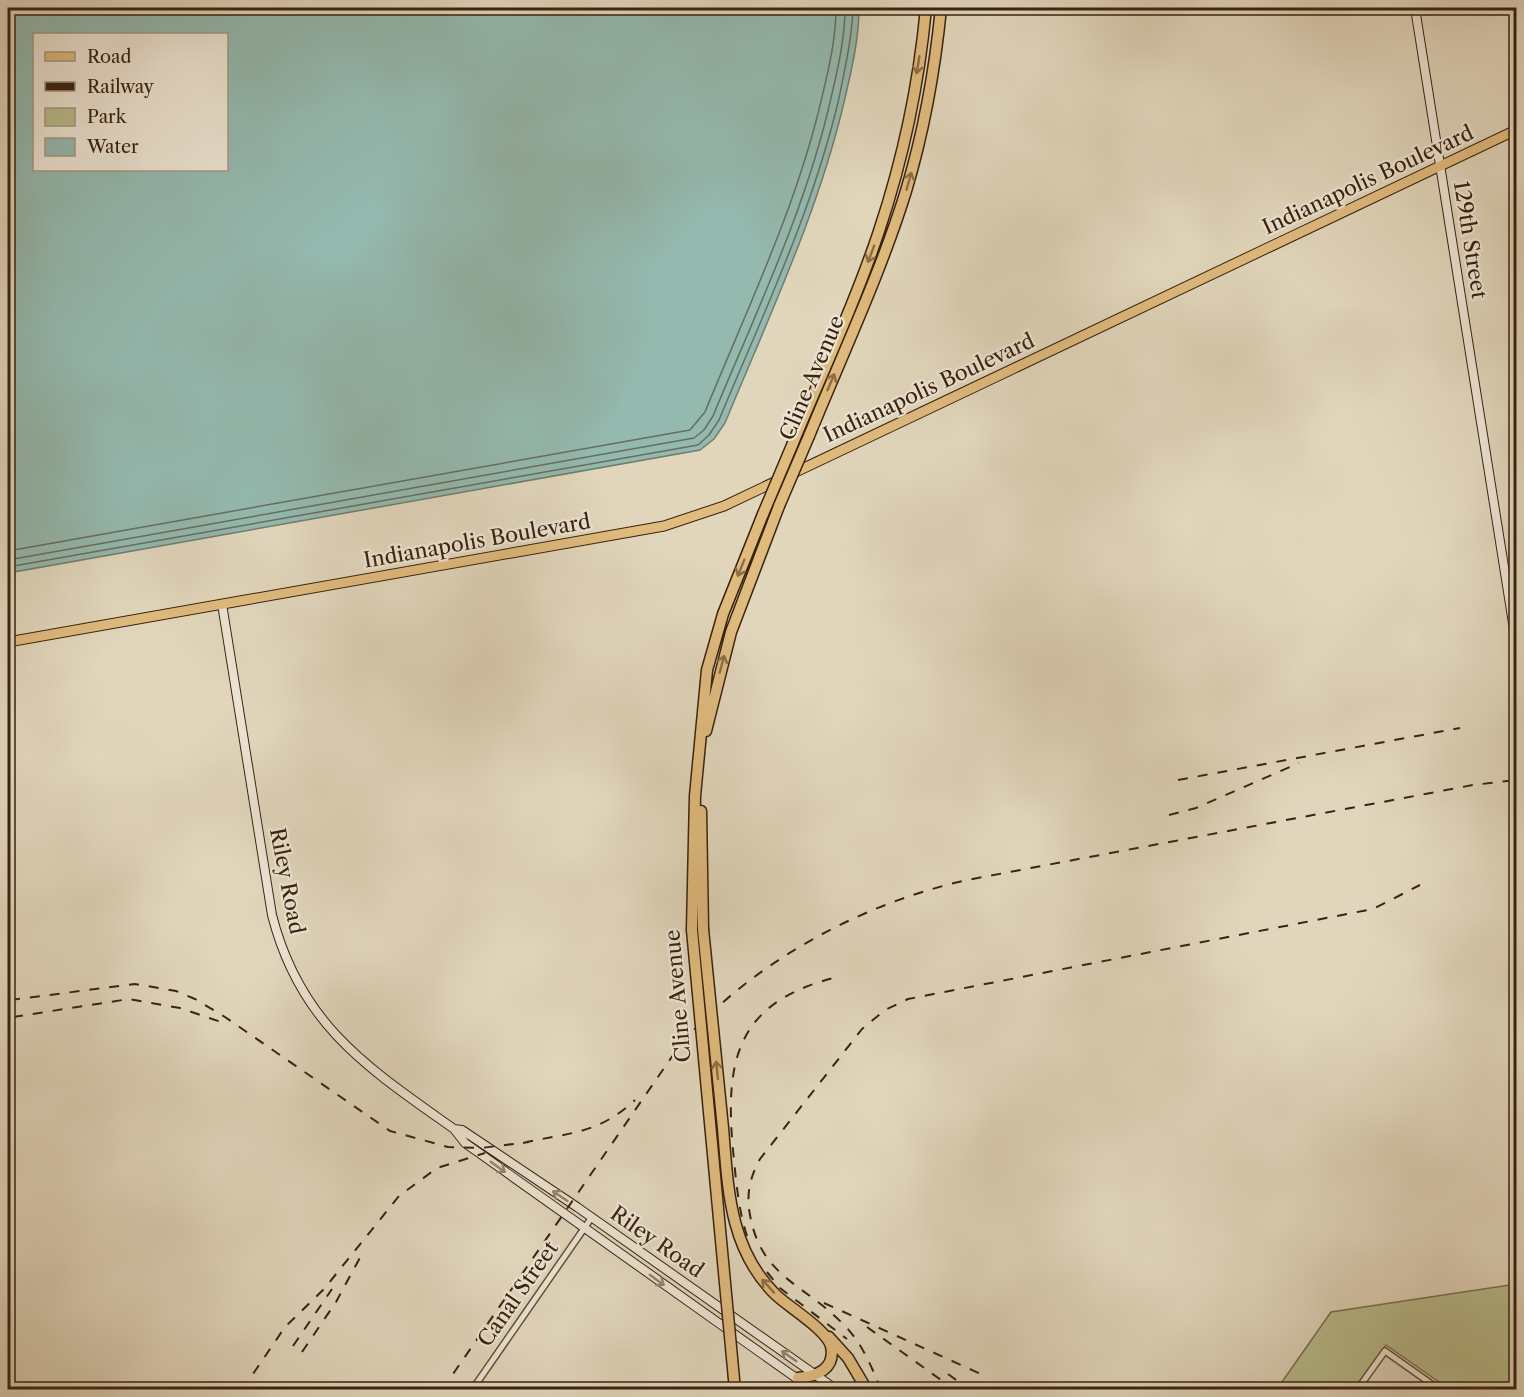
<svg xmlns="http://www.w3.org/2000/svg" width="1524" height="1397" viewBox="0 0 1524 1397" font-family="'Libre Caslon Text',serif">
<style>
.green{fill:#b9bc8c;stroke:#796f4e;stroke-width:1.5}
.water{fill:#94b9af;stroke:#707d6f;stroke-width:1.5;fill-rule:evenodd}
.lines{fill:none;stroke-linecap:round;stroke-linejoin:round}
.shore{stroke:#666e5f;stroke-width:1.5}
.minor-casing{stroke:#634f3a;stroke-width:8}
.secondary-casing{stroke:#39220f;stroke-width:10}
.primary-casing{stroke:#39220f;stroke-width:11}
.motorway-casing{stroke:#39220f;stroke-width:13}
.minor{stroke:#ece4d3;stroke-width:5}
.secondary{stroke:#ece4d3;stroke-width:8}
.primary{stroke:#e0bb7e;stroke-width:9}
.motorway{stroke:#e0bb7e;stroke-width:10}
.rail{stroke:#39220f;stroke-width:2;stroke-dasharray:10 10;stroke-linecap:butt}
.motorway-bridge-casing{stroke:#39220f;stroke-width:13;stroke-linecap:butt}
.motorway-bridge{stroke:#e0bb7e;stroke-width:10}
.oneway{stroke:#8c6e46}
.oneway2{stroke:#928371}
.labels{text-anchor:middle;stroke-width:4.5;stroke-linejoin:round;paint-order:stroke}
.street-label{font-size:21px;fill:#39220f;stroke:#ece4d3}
</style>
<rect width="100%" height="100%" fill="#e1d6bc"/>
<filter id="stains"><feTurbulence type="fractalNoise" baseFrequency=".00333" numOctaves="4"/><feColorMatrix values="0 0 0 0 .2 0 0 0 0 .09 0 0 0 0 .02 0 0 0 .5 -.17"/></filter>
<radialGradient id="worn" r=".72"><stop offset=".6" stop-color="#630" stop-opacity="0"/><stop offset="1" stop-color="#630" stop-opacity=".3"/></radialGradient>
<path class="green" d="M1516,1284v105h-67l-63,-44 -32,44h-77l54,-77z"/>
<path class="water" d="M8,8h851c0,30 -7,60 -14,90 -26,113 -76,218 -120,325l-11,16 -14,11 -692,123zM34,34h192v136h-192z"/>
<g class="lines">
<path class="shore" d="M8,551l682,-121 15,-18c42,-103 92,-206 117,-315 7,-29 14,-59 14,-89
M8,560l686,-122 10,-8 9,-14c43,-104 93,-207 118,-318 7,-30 14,-60 14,-90
M8,567l690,-122 11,-10 10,-15c44,-106 94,-210 120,-322 6,-30 13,-60 14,-90"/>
<g class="minor-casing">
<path id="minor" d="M472,1390l120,-173
M1357,1390l28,-39 55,39"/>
</g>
<g class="secondary-casing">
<path id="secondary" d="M1415,8l101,634
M222,604l50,311c28,110 96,153 182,214l11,14 348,247
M454,1129l8,1 115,77 260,183"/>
</g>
<g class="primary-casing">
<path id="primary" d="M8,642l656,-116 60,-20 792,-376"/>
</g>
<g class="motorway-casing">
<path id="motorway" d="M809,436c33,-81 71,-161 97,-245 18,-60 29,-122 35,-183
M793,443c29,-70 62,-140 86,-212 24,-72 40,-148 47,-223
M706,731l25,-99 48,-126
M701,811l2,118
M692,930l3,-134 12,-126 16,-56 40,-100
M723,1128c5,60 6,120 52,166 13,13 51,35 56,52 5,23 -14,30 -33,32
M829,1337l19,21 19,32"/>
</g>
<use href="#minor" class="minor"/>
<use href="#secondary" class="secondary"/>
<use href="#primary" class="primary"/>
<use href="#motorway" class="motorway"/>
<path class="rail" d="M1178,780l282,-52
M1169,815l27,-7 103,-45
M10,1000l125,-16 41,7 19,8 30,18 165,114 58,16 33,1 48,-6
M13,1017l116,-18 51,9 44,15
M523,1143c47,-11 74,-8 112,-43
M747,1236c-9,-28 -11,-56 -14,-86 -9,-96 7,-150 108,-174
M767,1272l13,16 67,51
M824,1303l159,72
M867,1327l88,63
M293,1346l39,-57
M302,1352l34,-50 27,-50
M948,1374l22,16
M242,1390l43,-63 39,-38 75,-93 38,-28 48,-15
M442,1390l238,-345c73,-83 180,-141 287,-165l506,-95 43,-5
M881,1390c-10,-25 -20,-49 -39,-67 -38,-39 -81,-46 -92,-108 -4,-21 0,-38 10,-56l102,-130 23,-19 23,-11 465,-90 47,-24"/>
<g class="motorway-bridge-casing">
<path id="motorway-bridge" d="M779,506l30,-70
M763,514l30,-71
M703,929l20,199
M692,930l43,460"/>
</g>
<use href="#motorway-bridge" class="motorway-bridge"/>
</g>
<defs><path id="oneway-shaft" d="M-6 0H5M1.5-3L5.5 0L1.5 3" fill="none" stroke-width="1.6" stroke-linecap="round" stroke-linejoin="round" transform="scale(1.5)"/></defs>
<g class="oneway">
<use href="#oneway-shaft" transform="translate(918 65) rotate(99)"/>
<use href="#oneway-shaft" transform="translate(909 181) rotate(-74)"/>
<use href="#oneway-shaft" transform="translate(871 254) rotate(111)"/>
<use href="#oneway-shaft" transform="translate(831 382) rotate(-67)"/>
<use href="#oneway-shaft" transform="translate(741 568) rotate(112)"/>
<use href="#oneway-shaft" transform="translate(722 664) rotate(-75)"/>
<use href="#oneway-shaft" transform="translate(717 1070) rotate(-96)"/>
<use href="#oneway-shaft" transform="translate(768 1286) rotate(-132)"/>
</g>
<g class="oneway2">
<use href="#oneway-shaft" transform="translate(498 1167) rotate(36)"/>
<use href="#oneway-shaft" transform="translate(560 1196) rotate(-146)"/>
<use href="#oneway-shaft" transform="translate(657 1280) rotate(36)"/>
<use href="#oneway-shaft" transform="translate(789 1356) rotate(-145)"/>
</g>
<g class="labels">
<g class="street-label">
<text transform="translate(1368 180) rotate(-25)" y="7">Indianapolis Boulevard</text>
<text transform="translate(1470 240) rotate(81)" y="7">129th Street</text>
<text transform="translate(812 378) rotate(-67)" y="7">Cline Avenue</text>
<text transform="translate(929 388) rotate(-25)" y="7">Indianapolis Boulevard</text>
<text transform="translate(477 541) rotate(-10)" y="7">Indianapolis Boulevard</text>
<text transform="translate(287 881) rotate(79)" y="7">Riley Road</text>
<text transform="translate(678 996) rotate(-95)" y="7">Cline Avenue</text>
<text transform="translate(657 1242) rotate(35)" y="7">Riley Road</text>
<text transform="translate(518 1294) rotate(-55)" y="7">Canal Street</text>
</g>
</g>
<rect width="1524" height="1397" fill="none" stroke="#e1d6bc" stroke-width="30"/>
<rect x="9" y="9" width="1506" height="1379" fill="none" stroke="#39220f" stroke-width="3"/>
<rect x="15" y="15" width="1494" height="1367" fill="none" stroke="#39220f" stroke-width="1.5"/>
<rect x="33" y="33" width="195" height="138" fill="#ece4d3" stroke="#a49685" stroke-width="1.5"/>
<rect x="45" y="52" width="30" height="9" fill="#e0bb7e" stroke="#a49685" stroke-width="1.5"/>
<text x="87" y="63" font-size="18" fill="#39220f">Road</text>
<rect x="45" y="82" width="30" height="9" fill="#39220f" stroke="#a49685" stroke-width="1.5"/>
<text x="87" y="93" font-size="18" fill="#39220f">Railway</text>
<rect x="45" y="108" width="30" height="18" fill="#b9bc8c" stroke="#a49685" stroke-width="1.5"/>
<text x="87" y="123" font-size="18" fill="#39220f">Park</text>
<rect x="45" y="138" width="30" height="18" fill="#94b9af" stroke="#a49685" stroke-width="1.5"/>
<text x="87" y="153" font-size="18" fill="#39220f">Water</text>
<rect width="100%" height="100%" filter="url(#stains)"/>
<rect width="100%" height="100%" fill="url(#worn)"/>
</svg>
